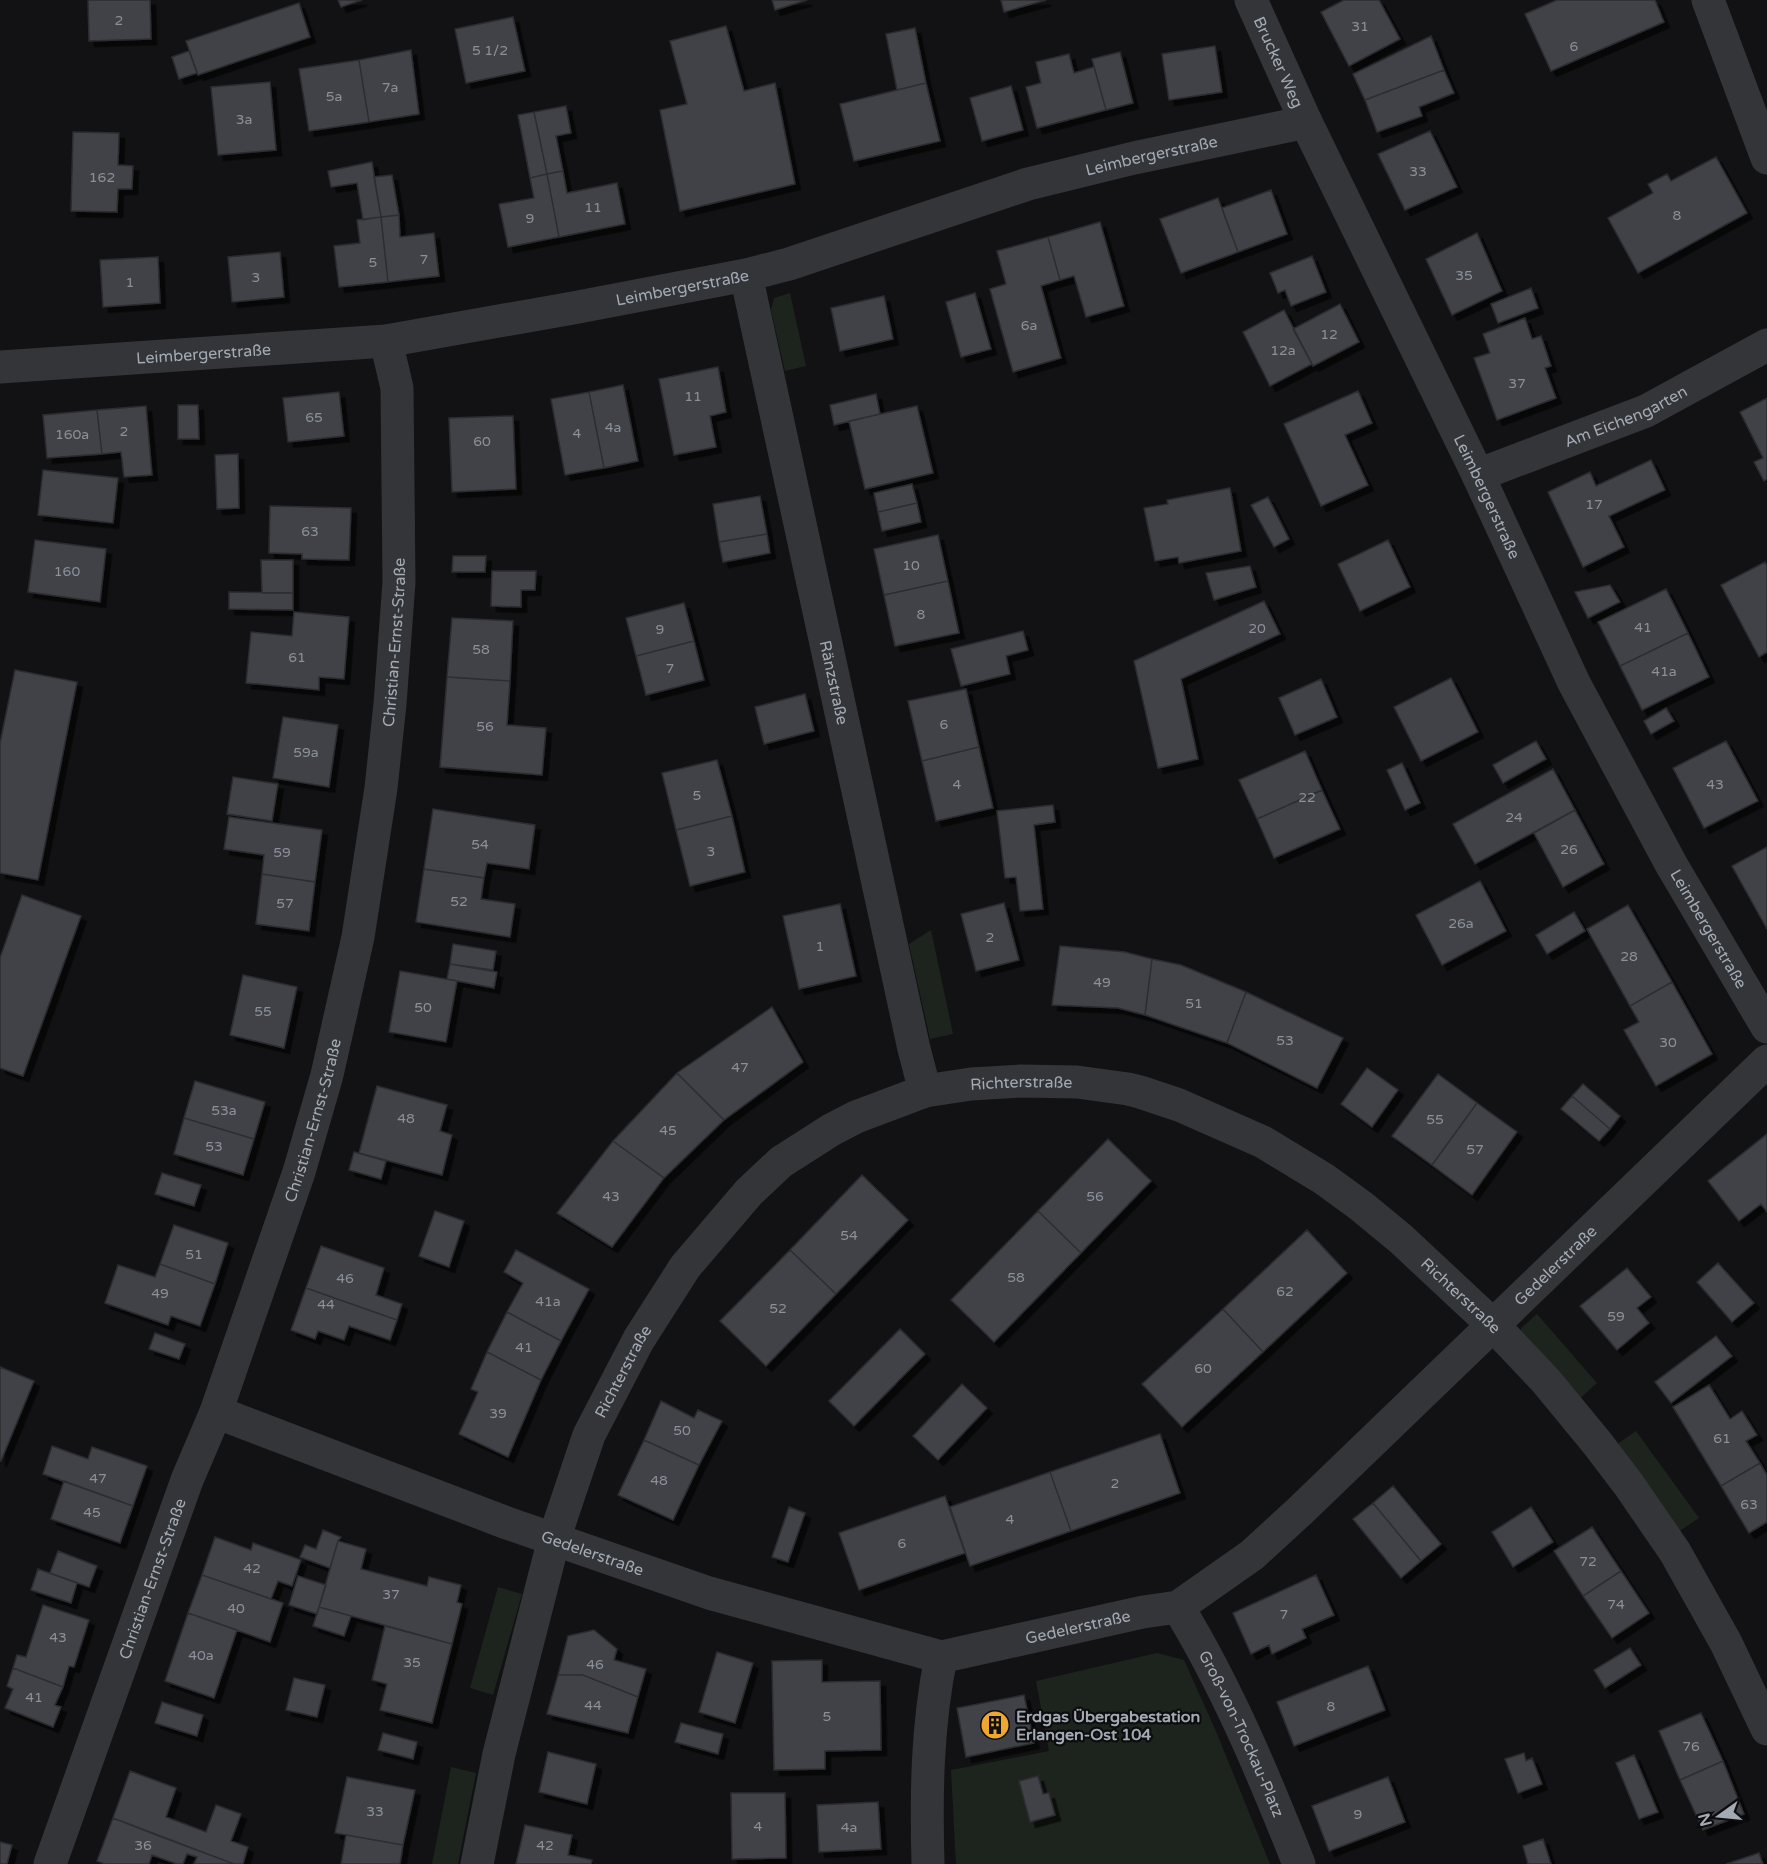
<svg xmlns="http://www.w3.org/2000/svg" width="1767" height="1864" viewBox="0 0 1767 1864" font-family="'Varela Round',sans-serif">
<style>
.green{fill:#1d241d}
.building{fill:#414247;stroke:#2c2d30;stroke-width:1.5;filter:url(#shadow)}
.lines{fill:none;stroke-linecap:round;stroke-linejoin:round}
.minor{stroke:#333539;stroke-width:33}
.labels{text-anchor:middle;stroke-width:4.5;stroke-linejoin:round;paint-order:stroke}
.number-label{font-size:14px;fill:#8b9099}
.street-label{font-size:16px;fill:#a4aab4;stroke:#0d0d0f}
.poi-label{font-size:16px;font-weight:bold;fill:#a4aab4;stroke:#0d0d0f;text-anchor:start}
</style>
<defs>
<filter id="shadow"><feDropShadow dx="5.5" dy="5.5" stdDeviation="0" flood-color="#0009"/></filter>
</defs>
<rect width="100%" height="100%" fill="#121214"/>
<path class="green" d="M790,293l16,73 -21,5 -14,-61 3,-12z
M931,930l22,104 -23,5 -21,-95z
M1537,1314l60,69 -19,17 -56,-65 -1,-7z
M1636,1431l63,87 -21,14 -62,-87z
M498,1587l24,7 -29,101 -23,-7z
M1157,1653l27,7 31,69 55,135h-314l-5,-94 98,-19 -13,-70z
M451,1767l25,6 -18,91h-26z"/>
<path class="building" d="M88,0h62l1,39 -62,2z
M338,0h24l-21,7z
M772,0h35l-32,10z
M1001,0h45l-42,12z
M1344,0h35l21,39 -51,27 -28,-54z
M1557,0h98l9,22 -113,49 -26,-57z
M299,3l11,34 -112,38 -12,-34z
M513,17l12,54 -59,12 -11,-54z
M726,26l18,65 31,-8 20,101 -115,27 -20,-101 27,-6 -17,-63z
M915,28l11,55 -29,7 -11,-56z
M1431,36l13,34 -79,30 -12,-26z
M1215,46l7,46 -53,8 -7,-46z
M411,50l8,64 -50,8 -10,-62z
M189,51l8,22 -18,6 -7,-22z
M1120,52l13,51 -27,7 -14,-51z
M1069,54l5,19 20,-6 12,43 -69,18 -11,-41 15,-4 -5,-21z
M359,60l10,62 -60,9 -10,-62z
M1444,70l10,23 -35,14 3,9 -45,16 -12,-32z
M270,82l6,68 -58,5 -7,-68z
M926,83l14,58 -86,20 -14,-57z
M1011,86l12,44 -41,11 -12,-43z
M566,106l5,27 -15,3 7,35 -16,3 -13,-62z
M534,112l13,62 -17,4 -12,-63z
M1430,131l27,56 -52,23 -27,-56z
M73,132l46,1 -1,32 15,1 -1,23h-14l-1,23 -46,-1z
M1716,157l31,56 -109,60 -30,-55 45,-25 -5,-9 19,-10 4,7z
M372,162l9,55 -18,3 -6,-37 -26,4 -3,-16z
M563,171l4,22 50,-10 8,41 -66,13 -12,-63z
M547,174l12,63 -51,10 -9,-43 35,-6 -4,-20z
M392,175l7,40 -18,2 -7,-40z
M1271,190l16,44 -49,18 -16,-44z
M1218,198l20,54 -57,21 -21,-54z
M399,215l1,22 34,-4 5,43 -51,6 -7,-65z
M381,217l7,65 -49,5 -5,-41 26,-3 -3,-23z
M1100,222l24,84 -38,11 -12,-41 -14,4 -12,-43z
M1477,233l25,58 -50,24 -26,-56z
M1048,237l12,43 -19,6 20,72 -48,14 -23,-83 16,-5 -9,-33z
M280,252l4,45 -52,5 -4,-45z
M1312,256l14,36 -35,14 -6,-16 -7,3 -8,-20z
M158,257l2,46 -57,4 -3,-47z
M1531,288l7,20 -40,15 -7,-19z
M975,293l16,56 -30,8 -15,-55z
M884,296l9,43 -53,12 -9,-43z
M1340,304l19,38 -46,24 -20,-37z
M1284,310l28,54 -42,22 -27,-54z
M1525,318l7,21 9,-3 10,30 -6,2 11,30 -59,22 -23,-62 16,-5 -7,-19z
M718,367l8,45 -16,4 6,31 -42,8 -15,-76z
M623,385l15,76 -34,7 -15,-76z
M1358,391l14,32 -27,12 23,50 -47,21 -37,-82z
M339,392l5,44 -56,6 -5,-44z
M589,392l15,76 -39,7 -14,-76z
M876,394l4,20 -46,11 -4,-20z
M1767,398v81l-3,2 -10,-19 9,-4 -23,-46z
M178,405h20l1,34h-21z
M146,406l6,69 -28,2 -3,-25 -19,2 -5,-44z
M917,406l16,67 -68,16 -16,-68z
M97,410l5,44 -55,4 -4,-43z
M513,416l3,73 -64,3 -3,-74z
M238,454l1,54 -22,1 -2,-54z
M1651,460l14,30 -56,26 15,31 -41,20 -35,-75 42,-20 6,14z
M43,470l75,8 -5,45 -75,-8z
M912,484l5,19 -39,9 -4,-19z
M1230,488l11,63 -62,12 -1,-6 -23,4 -11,-53 24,-4 -1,-4z
M760,496l7,38 -48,8 -6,-38z
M1268,497l21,42 -15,8 -23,-42z
M917,503l4,19 -39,9 -4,-19z
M270,506l81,2 -2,52 -47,-1v-5l-33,-1z
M767,534l3,19 -47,9 -4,-20z
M938,535l10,46 -64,14 -10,-46z
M35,540l71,9 -6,53 -72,-10z
M1388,540l22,47 -50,24 -22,-47z
M453,556h33l-1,16h-33z
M261,560h32v33h-31z
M1765,562l2,4v86l-8,5 -38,-72z
M1250,566l6,21 -42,13 -8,-27z
M492,571h44l-1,19h-14v17l-30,-1z
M948,581l11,52 -64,13 -11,-51z
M1610,585l10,17 -32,16 -13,-26z
M1666,589l22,44 -68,33 -22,-44z
M229,592l64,1v17l-64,-1z
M1264,601l16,33 -99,45 17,80 -40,9 -24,-107z
M684,603l10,38 -58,15 -10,-38z
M294,612l55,5 -5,62 -25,-2v13l-73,-7 5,-51 41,4z
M452,618l61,3 -3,60 -63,-4z
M1023,631l5,19 -22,6 4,18 -49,12 -10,-37z
M1688,633l21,44 -67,33 -22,-44z
M694,641l10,39 -58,15 -10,-39z
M15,670l62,12 -39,198 -38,-7v-130z
M447,677l63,4 -3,44 39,3 -4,47 -102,-8z
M1451,678l27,54 -57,29 -27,-54z
M1321,679l16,38 -42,18 -16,-37z
M966,689l13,58 -57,14 -14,-60z
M805,694l9,37 -50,13 -9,-37z
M1666,708l8,13 -23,13 -7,-13z
M283,717l55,8 -9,62 -56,-9z
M1536,741l10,18 -43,24 -10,-18z
M1726,741l32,60 -54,27 -31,-60z
M979,747l14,61 -57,13 -14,-60z
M1305,751l17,39 -65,29 -18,-39z
M717,760l15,56 -56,14 -14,-57z
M1402,763l18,40 -15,7 -18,-40z
M1553,769l22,41 -100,54 -22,-40z
M233,777l45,7 -6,37 -45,-7z
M1322,790l18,39 -66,29 -17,-39z
M1053,805l2,17 -21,3 9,84 -23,2 -4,-34 -11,1 -8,-67z
M433,809l102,16 -6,44 -42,-6 -3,15 -60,-9z
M1575,810l29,54 -41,23 -29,-54z
M732,816l13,56 -55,14 -14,-56z
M229,817l93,13 -7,52 -53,-8 2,-19 -40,-6z
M1767,847v82l-35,-63z
M424,869l60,9 -3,21 34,5 -5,33 -94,-15z
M262,874l53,8 -6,49 -53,-7z
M1480,881l26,50 -64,34 -26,-50z
M22,895l59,21 -58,160 -23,-8v-110z
M1004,903l15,57 -43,11 -15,-57z
M840,904l16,72 -57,13 -16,-73z
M1628,905l44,77 -42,24 -43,-77z
M1574,912l11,19 -38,23 -11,-19z
M453,944l43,7 -3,19 -43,-6z
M1060,946l65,6 27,7 -7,56 -27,-7 -66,-3z
M1152,959l29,6 65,27 -19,51 -82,-28z
M450,964l47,8 -3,16 -47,-9z
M400,971l57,10 -11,61 -57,-10z
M243,975l54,12 -13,61 -54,-13z
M1672,982l40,72 -56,32 -32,-56 15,-8 -9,-16z
M1246,992l97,46 -26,50 -90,-45z
M772,1007l31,55 -79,58 -47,-47z
M1367,1068l31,22 -26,37 -31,-23z
M677,1073l47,47 -60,58 -51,-37z
M1438,1074l39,29 -45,62 -40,-29z
M195,1081l70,21 -11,37 -70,-21z
M1583,1084l37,32 -10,13 -38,-33z
M377,1086l70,19 -7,26 12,4 -10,40 -83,-22z
M1572,1096l38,33 -11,12 -38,-32z
M1477,1103l40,29 -45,63 -40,-30z
M184,1118l70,21 -11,36 -69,-21z
M1767,1134v78l-6,-8 -22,17 -31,-40z
M1108,1139l43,42 -70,72 -43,-42z
M613,1141l51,37 -52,69 -55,-34z
M354,1152l32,9 -5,18 -32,-9z
M162,1173l39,12 -7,21 -39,-12z
M862,1175l46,45 -72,74 -46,-44z
M435,1211l29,10 -15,46 -30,-11z
M1038,1211l43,42 -87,89 -43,-42z
M174,1225l54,18 -13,41 -55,-20z
M1307,1230l40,43 -84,79 -40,-43z
M321,1246l63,22 -8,27 26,9 -5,16 -91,-32z
M516,1250l73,39 -28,52 -54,-29 16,-29 -19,-11z
M790,1250l46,44 -70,72 -46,-45z
M1718,1263l36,40 -22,19 -35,-40z
M160,1264l55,20 -15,42 -29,-10 -3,9 -63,-22 13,-38 37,12z
M1627,1268l24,29 -14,11 12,15 -32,27 -37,-44z
M306,1288l91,32 -7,20 -41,-14 -5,14 -26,-9 -3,8 -24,-9z
M1223,1309l40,43 -81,75 -40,-43z
M507,1312l54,29 -20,39 -54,-28z
M900,1329l25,25 -71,72 -25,-25z
M155,1333l30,11 -6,15 -30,-10z
M1716,1336l16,20 -61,47 -16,-21z
M487,1352l54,28 -33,77 -49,-23 19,-42 -7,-3z
M0,1367l34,14 -33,80h-1z
M962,1384l25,24 -49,52 -25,-24z
M1709,1385l21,34 12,-8 15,24 -11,6 14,22 -39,23 -48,-79z
M661,1401l33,17 4,-8 24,11 -23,44 -55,-25z
M1160,1434l20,59 -109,38 -21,-59z
M644,1440l55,25 -26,55 -55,-25z
M52,1446l36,13 4,-12 55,19 -14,40 -90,-32z
M1760,1463l7,12v47l-18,11 -28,-47z
M1050,1472l21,59 -101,35 -20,-59z
M64,1481l69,25 -13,37 -69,-24z
M1393,1486l48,58 -20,17 -48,-58z
M945,1496l20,57 -106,37 -20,-57z
M1373,1503l48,58 -20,17 -48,-59z
M789,1507l16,6 -17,49 -16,-5z
M1531,1507l22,35 -40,25 -21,-35z
M1592,1527l29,44 -38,25 -29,-45z
M323,1530l18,7 -3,4 -8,27 -30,-11 5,-12 11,4z
M215,1537l36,13 2,-7 48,17 -9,26 -14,-5 -7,18 -69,-24z
M338,1541l28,8 -5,20 66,17 2,-9 32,8 -4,17 5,2 -10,40 -133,-37z
M58,1551l39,15 -8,21 -39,-14z
M38,1569l39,14 -6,20 -40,-13z
M1621,1571l28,42 -37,25 -29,-42z
M202,1575l81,28 -13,39 -82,-29z
M1316,1575l18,40 -32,14 4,9 -34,16 -3,-9 -18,9 -18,-41z
M298,1576l28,9 -9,29 -28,-9z
M43,1605l46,15 -15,47 -5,-1 -6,21 -50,-19 4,-13 9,2z
M319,1607l32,9 -7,20 -31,-10z
M188,1613l49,17 -23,68 -49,-17z
M385,1626l67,18 -20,79 -52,-13 7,-26 -15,-4z
M594,1630l23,19 -3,11 32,9 -8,28 -55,-22h-25l10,-39z
M1630,1648l11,17 -36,23 -11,-18z
M717,1652l36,11 -18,60 -36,-11z
M822,1660v22l58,-1 1,69 -56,1v18l-51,1 -2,-109z
M1368,1666l17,44 -91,36 -17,-44z
M13,1668l50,19 -8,18 6,2 -8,20 -48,-19 8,-19 -6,-3z
M558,1675h25l55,22 -10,36 -81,-19z
M294,1678l31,7 -8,32 -31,-7z
M1024,1695l10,48 -68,14 -9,-49z
M162,1702l41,13 -6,21 -42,-13z
M1701,1713l22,48 -43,19 -21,-49z
M681,1723l42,11 -5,20 -43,-12z
M383,1733l34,9 -4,17 -35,-9z
M548,1752l48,12 -9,40 -48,-12z
M1524,1753l2,8 6,-3 10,26 -24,9 -13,-34z
M1634,1755l24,57 -19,7 -23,-56z
M1723,1761l21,53 -41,16 -23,-50z
M130,1771l46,17 -10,29 40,15 10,-27 25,9 -10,27 17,6 -5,17h-9l-121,-46z
M1038,1776l5,18 6,-1 6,22 -25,7 -11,-41z
M347,1777l68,13 -12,55 -68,-12z
M1388,1777l17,45 -76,29 -17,-45z
M731,1793h54l1,65 -54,1z
M878,1802l3,47 -62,3 -2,-47z
M113,1818l46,18 75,28h-40l3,-7 -10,-3 -4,10h-6l-25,-9 -3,9h-44l-8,-3z
M525,1825l47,10 -4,20 24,5 -1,4h-75z
M346,1835l57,10 -3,19h-59z
M1543,1839l8,25h-23l-5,-18z
M0,1842l12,3 -5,19h-7z
M1759,1853l4,11h-37z"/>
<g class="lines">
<g class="minor">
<path id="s1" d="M1251,0l55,122 172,353 96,208 97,181 96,163"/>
<path d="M1708,0l59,158"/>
<path id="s2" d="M746,275l168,774 11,42"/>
<path id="s3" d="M0,367l386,-26 187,-33 173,-33 43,-11 239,-80 106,-26 172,-36"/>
<path id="s4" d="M1478,475l168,-64 121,-66"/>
<path id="s5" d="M216,1412l291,111 202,70 232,64 202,-45 35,-5 74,-52 48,-44 467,-450"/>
<path id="s6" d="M1178,1607c50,82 86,169 121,257"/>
<path id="s7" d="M50,1864l137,-384 29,-68 83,-240 28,-97 31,-138 23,-149 9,-84 9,-122 -2,-194 -11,-47"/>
<path id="s8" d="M477,1864l22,-110 55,-215 35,-104 50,-96 46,-72 64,-75 32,-30 50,-32 25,-13 69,-26 46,-7 50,-3 56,1 51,7 12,3 39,13 84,37 61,37 37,27 40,33 92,86 53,56 51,62 32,42 46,67 51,91 41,86"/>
<path d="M928,1864c-2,-71 -1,-138 13,-207"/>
</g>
</g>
<defs>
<g id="building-disc" transform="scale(1.5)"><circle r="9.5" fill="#eea730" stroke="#0d0d0f"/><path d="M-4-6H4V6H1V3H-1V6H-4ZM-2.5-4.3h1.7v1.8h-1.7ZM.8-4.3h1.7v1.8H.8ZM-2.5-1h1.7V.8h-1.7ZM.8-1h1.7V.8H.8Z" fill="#111"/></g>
</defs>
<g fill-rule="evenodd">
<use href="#building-disc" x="995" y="1725"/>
</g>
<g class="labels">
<g class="number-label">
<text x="119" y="25">2</text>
<text x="1360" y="31">31</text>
<text x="1574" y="51">6</text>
<text x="490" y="55">5 1/2</text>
<text x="390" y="92">7a</text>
<text x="334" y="101">5a</text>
<text x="244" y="124">3a</text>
<text x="1418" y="176">33</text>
<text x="102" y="182">162</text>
<text x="593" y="212">11</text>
<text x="1677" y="220">8</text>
<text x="530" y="223">9</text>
<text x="424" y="264">7</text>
<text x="373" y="267">5</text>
<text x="1464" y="280">35</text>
<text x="256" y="282">3</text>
<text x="130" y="287">1</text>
<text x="1029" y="330">6a</text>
<text x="1329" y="339">12</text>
<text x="1283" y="355">12a</text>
<text x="1517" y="388">37</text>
<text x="693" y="401">11</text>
<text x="314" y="422">65</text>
<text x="613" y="432">4a</text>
<text x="124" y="436">2</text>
<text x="577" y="438">4</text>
<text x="72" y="439">160a</text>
<text x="482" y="446">60</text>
<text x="1594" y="509">17</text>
<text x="310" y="536">63</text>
<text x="911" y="570">10</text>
<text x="67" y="576">160</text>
<text x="921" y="619">8</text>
<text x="1643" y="632">41</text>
<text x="1257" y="633">20</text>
<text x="660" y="634">9</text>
<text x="481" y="654">58</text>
<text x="297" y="662">61</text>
<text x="670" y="673">7</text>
<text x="1664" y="676">41a</text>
<text x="944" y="729">6</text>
<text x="485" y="731">56</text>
<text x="306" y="757">59a</text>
<text x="957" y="789">4</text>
<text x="1715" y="789">43</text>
<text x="697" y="800">5</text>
<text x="1307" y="802">22</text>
<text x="1514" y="822">24</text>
<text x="480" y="849">54</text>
<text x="1569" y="854">26</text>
<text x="711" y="856">3</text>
<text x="282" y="857">59</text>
<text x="459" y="906">52</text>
<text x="285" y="908">57</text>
<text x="1461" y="928">26a</text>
<text x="990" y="942">2</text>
<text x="820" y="951">1</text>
<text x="1629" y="961">28</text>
<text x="1102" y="987">49</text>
<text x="1194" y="1008">51</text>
<text x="423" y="1012">50</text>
<text x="263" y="1016">55</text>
<text x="1285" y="1045">53</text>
<text x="1668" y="1047">30</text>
<text x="740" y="1072">47</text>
<text x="224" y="1115">53a</text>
<text x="406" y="1123">48</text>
<text x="1435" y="1124">55</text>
<text x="668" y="1135">45</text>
<text x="214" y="1151">53</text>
<text x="1475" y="1154">57</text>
<text x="611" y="1201">43</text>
<text x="1095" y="1201">56</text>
<text x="849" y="1240">54</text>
<text x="194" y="1259">51</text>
<text x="1016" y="1282">58</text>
<text x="345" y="1283">46</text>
<text x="1285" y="1296">62</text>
<text x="160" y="1298">49</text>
<text x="548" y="1306">41a</text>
<text x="326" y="1309">44</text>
<text x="778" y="1313">52</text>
<text x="1616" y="1321">59</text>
<text x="524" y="1352">41</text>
<text x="1203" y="1373">60</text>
<text x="498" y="1418">39</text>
<text x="682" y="1435">50</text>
<text x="1722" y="1443">61</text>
<text x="98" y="1483">47</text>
<text x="659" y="1485">48</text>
<text x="1115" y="1488">2</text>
<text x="1749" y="1509">63</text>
<text x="92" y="1517">45</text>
<text x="1010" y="1524">4</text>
<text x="902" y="1548">6</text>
<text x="1588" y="1566">72</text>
<text x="252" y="1573">42</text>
<text x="391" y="1599">37</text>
<text x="1616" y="1609">74</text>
<text x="236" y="1613">40</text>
<text x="1284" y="1619">7</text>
<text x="58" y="1642">43</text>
<text x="201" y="1660">40a</text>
<text x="412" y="1667">35</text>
<text x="595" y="1669">46</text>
<text x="34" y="1702">41</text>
<text x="593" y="1710">44</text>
<text x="1331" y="1711">8</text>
<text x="827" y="1721">5</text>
<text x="1691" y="1751">76</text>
<text x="375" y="1816">33</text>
<text x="1358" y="1819">9</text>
<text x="758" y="1831">4</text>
<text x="849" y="1832">4a</text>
<text x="143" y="1850">36</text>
<text x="545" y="1850">42</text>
</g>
<g class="street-label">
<text dy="6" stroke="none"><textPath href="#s1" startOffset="68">Brucker Weg</textPath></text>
<text dy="6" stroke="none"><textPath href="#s3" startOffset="1176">Leimbergerstraße</textPath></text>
<text dy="6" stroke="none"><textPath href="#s3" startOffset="688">Leimbergerstraße</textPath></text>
<text dy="6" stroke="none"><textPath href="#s3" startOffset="204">Leimbergerstraße</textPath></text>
<text dy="6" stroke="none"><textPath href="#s4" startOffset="159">Am Eichengarten</textPath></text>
<text dy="6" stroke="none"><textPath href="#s1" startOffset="550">Leimbergerstraße</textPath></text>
<text dy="6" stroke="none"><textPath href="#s7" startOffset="1275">Christian-Ernst-Straße</textPath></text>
<text dy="6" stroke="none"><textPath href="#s2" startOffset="417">Ränzstraße</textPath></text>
<text dy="6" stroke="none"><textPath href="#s1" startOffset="1036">Leimbergerstraße</textPath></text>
<text dy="6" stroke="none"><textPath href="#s8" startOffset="1038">Richterstraße</textPath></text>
<text dy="6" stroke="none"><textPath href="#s7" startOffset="789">Christian-Ernst-Straße</textPath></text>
<text dy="6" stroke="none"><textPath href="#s5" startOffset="1518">Gedelerstraße</textPath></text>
<text dy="6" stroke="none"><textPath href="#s8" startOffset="1542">Richterstraße</textPath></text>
<text dy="6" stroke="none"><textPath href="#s8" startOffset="516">Richterstraße</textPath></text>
<text dy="6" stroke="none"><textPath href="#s5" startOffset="402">Gedelerstraße</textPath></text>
<text dy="6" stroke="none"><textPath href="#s7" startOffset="303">Christian-Ernst-Straße</textPath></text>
<text dy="6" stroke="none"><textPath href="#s5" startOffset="906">Gedelerstraße</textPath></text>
<text dy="6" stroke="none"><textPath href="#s6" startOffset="142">Groß-von-Trockau-Platz</textPath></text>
</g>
<g class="poi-label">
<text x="1016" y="1722">Erdgas Übergabestation<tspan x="1016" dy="18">Erlangen-Ost 104</tspan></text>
</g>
</g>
<g transform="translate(1719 1816) rotate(255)" stroke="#0d0d0f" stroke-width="4.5" paint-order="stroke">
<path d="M0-4.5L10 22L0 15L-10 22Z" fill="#a4aab4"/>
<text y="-9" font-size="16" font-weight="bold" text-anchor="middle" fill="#a4aab4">N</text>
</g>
</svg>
